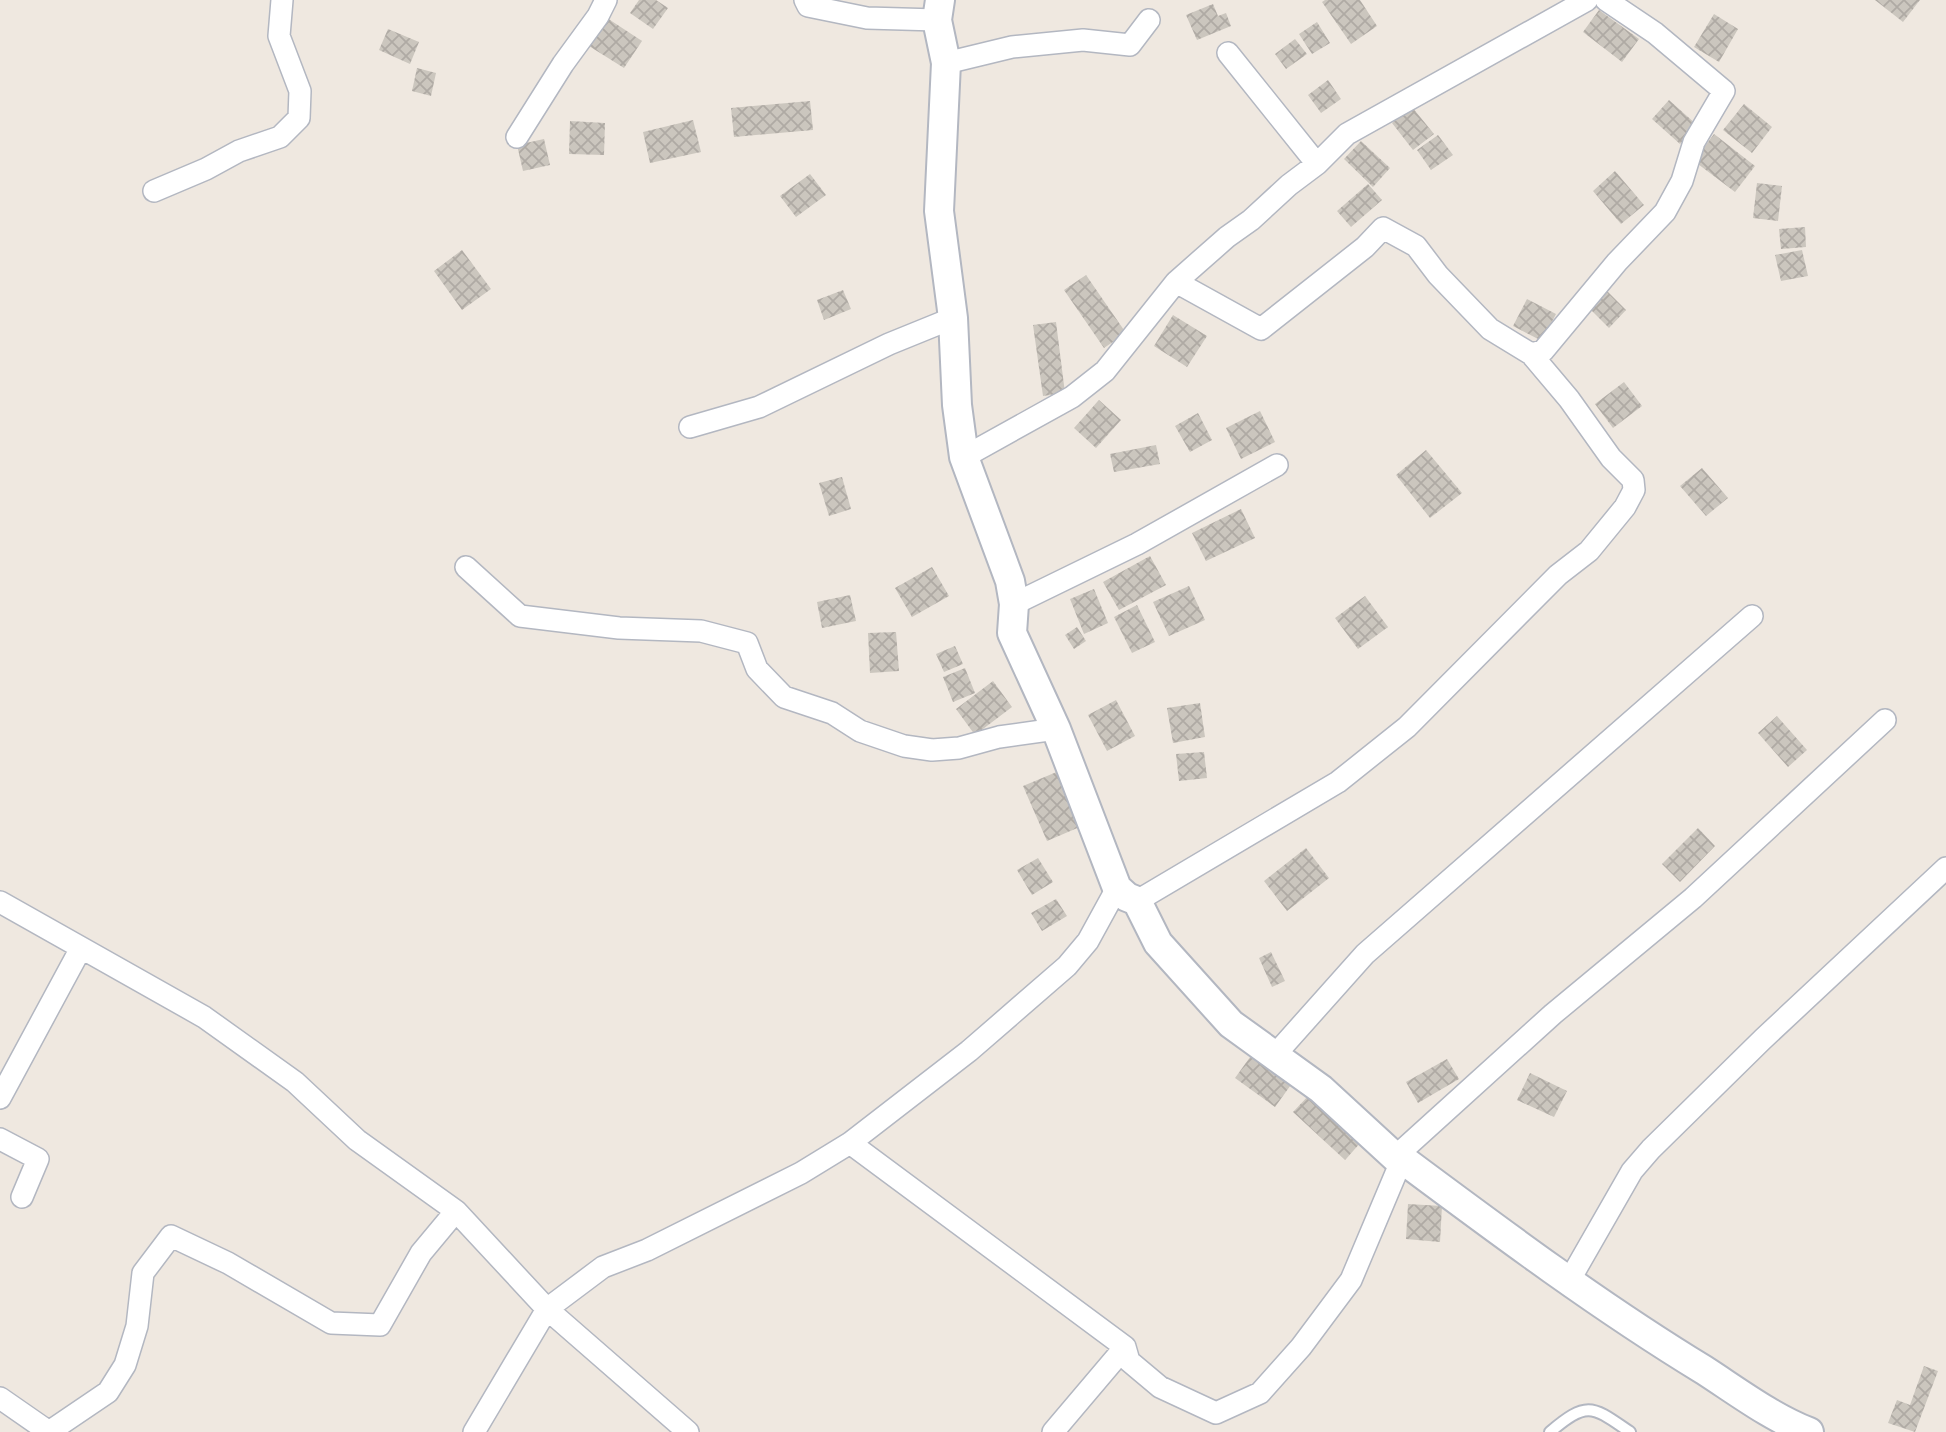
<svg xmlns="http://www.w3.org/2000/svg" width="1946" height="1432" viewBox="0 0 1946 1432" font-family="Overpass,sans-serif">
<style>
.building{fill:url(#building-cross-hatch)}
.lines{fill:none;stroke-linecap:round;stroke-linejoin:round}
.lane-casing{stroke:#b3b7c1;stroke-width:14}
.street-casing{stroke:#b3b7c1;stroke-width:24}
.secondary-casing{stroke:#b3b7c1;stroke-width:32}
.lane{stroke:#fff;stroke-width:10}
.street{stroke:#fff;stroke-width:21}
.secondary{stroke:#fff;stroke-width:28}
</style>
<defs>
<pattern id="building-cross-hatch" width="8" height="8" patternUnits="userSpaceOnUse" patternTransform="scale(1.75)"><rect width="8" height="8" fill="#cbc6be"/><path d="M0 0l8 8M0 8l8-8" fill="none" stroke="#afaaa4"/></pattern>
</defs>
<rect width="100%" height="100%" fill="#efe8e0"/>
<path class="building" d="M639,0h17l12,8 -15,21 -23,-16z
M1325,0h35l17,26 -26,18 -29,-42z
M1875,0h45l-17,22z
M1213,4l5,12 8,-3 5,13 -34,14 -11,-25z
M1599,10l40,29 -17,23 -39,-30z
M1714,14l24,15 -19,33 -25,-15z
M607,18l35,23 -18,27 -35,-22z
M1317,22l13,21 -18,11 -13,-20z
M388,29l31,13 -9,22 -31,-14z
M1295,39l12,15 -21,15 -11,-15z
M417,68l19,5 -5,23 -19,-5z
M1328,80l13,19 -20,14 -13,-18z
M1669,100l28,25 -17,19 -28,-25z
M810,101l3,29 -79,7 -3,-29z
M1744,104l28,23 -20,26 -29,-23z
M1412,107l22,27 -21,16 -21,-27z
M693,120l8,32 -51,11 -7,-31z
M570,121l35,2 -1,32 -35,-1z
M1714,134l41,32 -20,26 -41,-31z
M1438,135l15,20 -22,15 -14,-20z
M544,139l6,26 -27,6 -6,-26z
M1361,141l29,27 -17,19 -29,-28z
M1615,171l29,34 -23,19 -28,-33z
M810,174l16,21 -30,22 -16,-21z
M1757,183l25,3 -4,35 -25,-3z
M1368,184l14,16 -31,27 -14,-16z
M1805,227l1,20 -25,2 -2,-20z
M462,250l29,39 -29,21 -28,-39z
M1802,250l6,26 -27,5 -6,-26z
M1086,275l40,58 -22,15 -40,-58z
M843,290l8,19 -27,11 -7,-20z
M1606,290l20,20 -17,18 -20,-20z
M1527,299l29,15 -14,27 -29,-15z
M1173,315l34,21 -20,31 -33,-21z
M1056,322l9,71 -22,3 -10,-71z
M1624,382l18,24 -29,22 -18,-24z
M1099,400l22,20 -25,28 -22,-20z
M1260,411l15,31 -34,17 -15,-31z
M1198,413l14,27 -22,12 -15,-26z
M1156,445l4,19 -46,8 -4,-18z
M1426,450l36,43 -32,25 -34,-43z
M1702,468l26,30 -22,18 -26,-30z
M842,477l9,32 -22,7 -10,-33z
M1241,509l14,29 -49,23 -14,-28z
M1150,556l16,29 -47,25 -16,-28z
M932,567l17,29 -37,21 -17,-29z
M1189,586l16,34 -36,16 -16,-34z
M1094,589l14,34 -24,11 -14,-35z
M850,595l6,26 -34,7 -5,-26z
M1365,596l23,31 -30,22 -23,-31z
M1137,605l18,37 -23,11 -18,-36z
M1077,627l9,14 -12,8 -9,-14z
M896,632l3,39 -29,2 -2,-40z
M955,646l8,18 -19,8 -8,-18z
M965,668l10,25 -22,9 -10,-25z
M993,681l19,26 -37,28 -19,-26z
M1116,700l19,36 -28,15 -19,-36z
M1200,703l5,34 -32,6 -6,-35z
M1777,716l30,34 -19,17 -30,-34z
M1204,752l3,26 -28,3 -3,-27z
M1059,771l23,55 -35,15 -24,-55z
M1698,828l17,18 -35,36 -18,-18z
M1306,848l23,30 -42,33 -23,-30z
M1038,858l15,24 -21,13 -15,-25z
M1056,899l11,17 -25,15 -11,-18z
M1271,952l14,29 -13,6 -13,-29z
M1253,1053l40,29 -18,25 -40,-29z
M1447,1059l12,20 -41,24 -12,-21z
M1530,1073l37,18 -13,26 -37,-17z
M1310,1094l52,47 -17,19 -52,-48z
M1408,1204l34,2 -2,36 -34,-3z
M1924,1366l14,5 -23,61 -27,-9 9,-23 13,5z"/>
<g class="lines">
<g class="lane-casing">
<path id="lane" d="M1550,1432c38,-32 42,-26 80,0"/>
</g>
<g class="street-casing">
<path id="street" d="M805,0l3,6 59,12 70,2
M1228,53l89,111
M946,63l66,-16 71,-7 47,5 19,-25
M517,137l46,-73 35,-48 8,-16
M154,191l52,-22 33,-18 41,-14 19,-19 1,-27 -21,-55 3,-36
M1176,282l85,47 104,-82 18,-19 33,18 22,29 52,54 41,25
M690,427l69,-20 130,-63 64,-26
M964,457l108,-60 33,-26 71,-89 51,-45 24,-17 38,-35 28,-21 30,-30 240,-134
M466,567l54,49 99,12 82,3 46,12 10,26 27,28 48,16 28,18 44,15 28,4 27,-2 40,-11 57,-8
M1014,604l123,-60 140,-79
M1137,901l201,-119 69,-55 151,-152 31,-24 36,-44 9,-17 -1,-10 -22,-22 -42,-59 -38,-45 12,-3 74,-89 48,-50 17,-31 12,-39 30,-51 -69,-58 -49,-33
M0,902l204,115 91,65 62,58 99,71 91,98 141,123
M1274,1056l91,-102 387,-338
M0,1098l81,-150
M0,1139l38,20 -16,38
M850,1143l275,204
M1395,1157l158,-143 140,-116 192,-178
M1569,1281l63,-110 19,-22 112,-110 183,-171
M0,1398l49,34 59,-40 17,-27 12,-39 6,-53 28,-37 57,27 103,60 49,2 41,-72 35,-42
M474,1432l73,-123 56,-42 44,-17 154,-77 49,-30 119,-92 98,-85 21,-25 29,-53
M1053,1432l72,-85 4,14 31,26 56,26 44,-20 41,-46 50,-67 51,-121"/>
</g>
<g class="secondary-casing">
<path id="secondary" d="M940,0l-3,20 9,43 -7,148 14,107 4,87 7,52 46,124 4,23 -2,29 44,96 61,159 10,9 10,4 21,42 73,81 90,65 74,68 7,2c98,73 197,147 302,211 34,22 67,47 105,62"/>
</g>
<use href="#lane" class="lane"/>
<use href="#street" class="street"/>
<use href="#secondary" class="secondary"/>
</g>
</svg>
